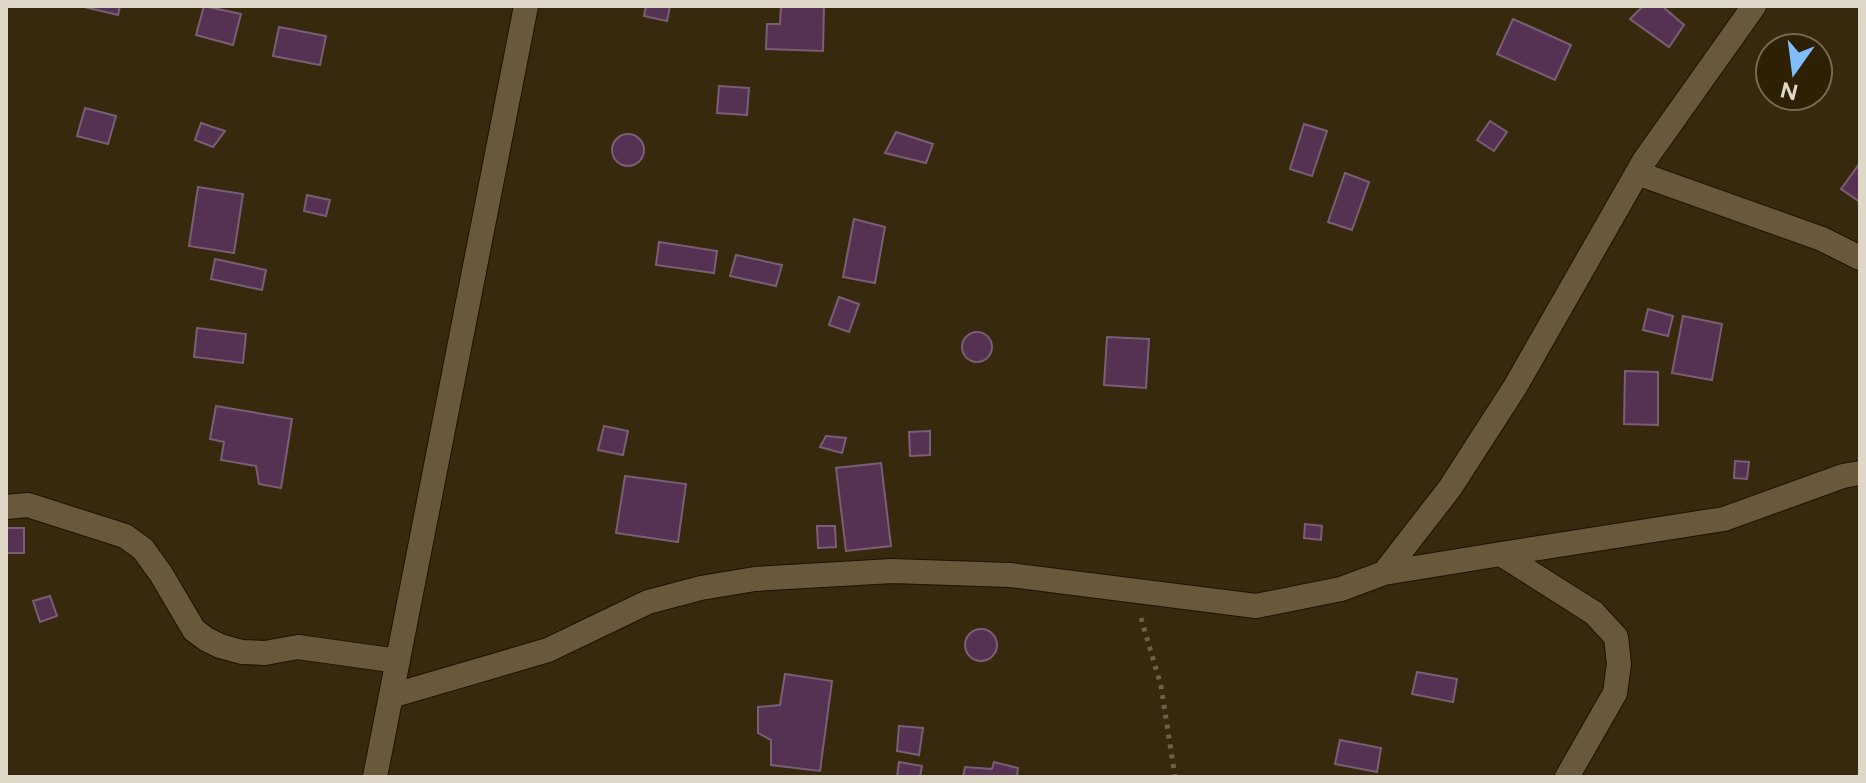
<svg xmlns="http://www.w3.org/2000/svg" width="1866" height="783" viewBox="0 0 1866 783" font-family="Figtree,sans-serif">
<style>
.building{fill:#553152;stroke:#785f75;stroke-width:2}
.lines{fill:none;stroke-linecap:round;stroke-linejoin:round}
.minor-casing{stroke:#1e1200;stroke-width:26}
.path{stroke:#6d6149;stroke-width:5;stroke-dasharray:4 6;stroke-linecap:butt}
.minor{stroke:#68593c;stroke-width:24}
</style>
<rect width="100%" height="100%" fill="#37290e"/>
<path class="building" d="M80,6h40l-2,9z
M204,6l37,8 -8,31 -37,-10z
M646,6h24l-3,15 -23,-5z
M781,6h43l-1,45 -57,-2 1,-25h13z
M1643,6h19l22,19 -15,22 -39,-28z
M1513,19l58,26 -16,35 -58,-26z
M279,27l47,9 -6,29 -47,-9z
M719,86l30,2 -2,27 -30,-2z
M85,108l31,8 -8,28 -31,-8z
M1490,121l17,11 -13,19 -17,-11z
M201,123l24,8 -12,16 -18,-7z
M1304,124l23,7 -15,45 -22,-7z
M896,132l37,12 -7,19 -41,-10z
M612 150a16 16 0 1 1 32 0a16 16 0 1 1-32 0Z
M1860,163v39l-19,-13z
M1345,173l24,9 -17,48 -24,-8z
M198,187l45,7 -9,59 -45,-7z
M307,195l23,5 -4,16 -22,-5z
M854,219l31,8 -10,56 -32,-6z
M659,242l58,9 -3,22 -58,-8z
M736,255l46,10 -6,21 -46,-10z
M215,259l51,11 -4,20 -51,-11z
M839,297l20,7 -10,28 -20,-7z
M1648,309l25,7 -5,20 -25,-6z
M1683,316l39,8 -10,56 -40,-7z
M197,328l49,6 -3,29 -49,-6z
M962 347a15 15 0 1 1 30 0a15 15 0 1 1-30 0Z
M1107,337l42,2 -3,49 -42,-3z
M1625,371l33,1v53l-34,-1z
M216,406l76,13 -11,69 -22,-4 -3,-18 -35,-6 3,-18 -14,-3z
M604,426l24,5 -5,24 -25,-5z
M930,431v24l-20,1 -1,-24z
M826,436l20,2 -4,15 -22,-6z
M1735,461l14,1 -2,17 -13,-1z
M881,463l10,83 -45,5 -10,-83z
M625,476l61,8 -8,58 -62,-9z
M1305,524l17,2 -1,14 -17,-2z
M817,526h18l1,21 -18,1z
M6,528h18v25h-18z
M50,596l7,20 -17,6 -7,-21z
M965 645a16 16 0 1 1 32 0a16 16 0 1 1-32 0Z
M1417,672l40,7 -4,23 -41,-8z
M785,674l47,7 -12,90 -49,-6v-25l-13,-7v-26l22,-2z
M899,726l24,2 -4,27 -22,-4z
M1340,740l41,8 -4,24 -42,-8z
M899,762l23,4 -2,11h-23z
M994,762l24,6 -1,9h-54l2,-10 27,2z"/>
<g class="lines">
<g class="minor-casing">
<path id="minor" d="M1637,173l185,66 38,19
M6,507l22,-2 97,31 18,13 18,25 33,56 12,9 14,7 22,6 23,1 33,-6 100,14
M1501,554l223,-35 119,-43 17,-3
M1384,573l66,-85 65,-101 129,-226 110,-155
M391,696l157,-46 100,-48 53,-14 54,-9 137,-8 118,4 246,31 85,-17 43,-16 117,-19 93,59 22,24 3,27 -4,29 -48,84
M375,777l151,-771"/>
</g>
<path class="path" d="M1141,618l20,68 14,91"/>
<use href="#minor" class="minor"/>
</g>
<rect width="1866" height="783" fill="none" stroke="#dfd7c7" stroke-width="16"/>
<g transform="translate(1794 72) rotate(194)"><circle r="38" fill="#2d2004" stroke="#746952" stroke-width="2"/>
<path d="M0-6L14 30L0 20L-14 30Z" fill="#80bdfa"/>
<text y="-12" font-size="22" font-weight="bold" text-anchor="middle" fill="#dfd7c7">N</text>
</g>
</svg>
